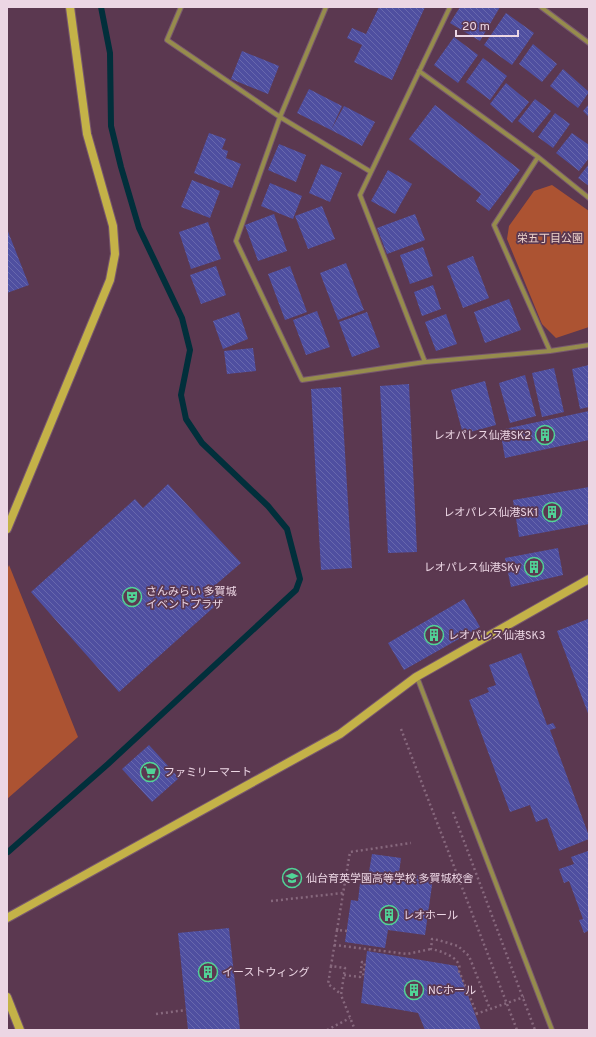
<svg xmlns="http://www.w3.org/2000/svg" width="596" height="1037" viewBox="0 0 596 1037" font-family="Overpass,'Noto Sans JP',sans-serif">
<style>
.green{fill:#ac5332}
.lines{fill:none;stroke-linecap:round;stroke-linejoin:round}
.stream{stroke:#012f3b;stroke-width:6}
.building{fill:url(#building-back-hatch)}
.street-casing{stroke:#78586e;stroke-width:6}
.secondary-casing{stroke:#78586e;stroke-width:10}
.path{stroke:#87687d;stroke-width:2.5;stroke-dasharray:2 3;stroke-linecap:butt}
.street{stroke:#968c4d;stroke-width:4}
.secondary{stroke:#c4b248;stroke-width:8}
.labels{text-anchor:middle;stroke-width:3.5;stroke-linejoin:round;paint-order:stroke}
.park-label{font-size:11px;fill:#edd3ca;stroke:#5b3850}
.poi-label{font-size:11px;fill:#ecd6e4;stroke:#5b3850;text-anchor:start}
</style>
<defs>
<pattern id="building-back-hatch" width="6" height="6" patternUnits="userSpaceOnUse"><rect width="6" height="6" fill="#4f4fa0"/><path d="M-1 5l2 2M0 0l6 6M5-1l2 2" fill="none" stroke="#6868ad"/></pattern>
</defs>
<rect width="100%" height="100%" fill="#5b3850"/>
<path class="green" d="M552,185l37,26v116l-33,11 -14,-14 -35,-85 2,-13 25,-35z
M9,565l69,172 -71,62v-229z"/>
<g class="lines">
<path class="stream" d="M8,852l100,-88 188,-174 4,-11 -13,-50 -19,-23 -66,-63 -16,-24 -5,-24 9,-45 -8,-32 -43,-90 -18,-61 -10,-41 -1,-73 -9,-46"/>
</g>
<path class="building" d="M379,7h46l-33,73 -38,-18 8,-17 -15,-7 5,-10 14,6z
M460,7h40l-20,34 -30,-18z
M506,13l28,20 -22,32 -28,-20z
M454,37l24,18 -20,28 -24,-18z
M533,44l24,20 -15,18 -23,-18z
M242,51l37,15 -11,28 -37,-15z
M483,58l24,18 -17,24 -24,-18z
M563,69l26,23 -11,16 -28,-22z
M506,83l23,19 -17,21 -22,-19z
M309,89l33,17 -11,24 -34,-17z
M535,99l16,12 -18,22 -15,-12z
M589,104v13l-6,-6z
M435,105l85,65 -31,41 -13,-10 5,-7 -72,-55z
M344,106l31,16 -13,24 -31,-16z
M555,113l15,11 -17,24 -15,-11z
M209,133l17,6 -4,10 6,2 -2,7 15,6 -9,24 -38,-15z
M572,133l17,12v13l-10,13 -23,-18z
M279,144l27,11 -10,27 -28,-12z
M321,164l21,9 -12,29 -21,-9z
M589,164v22l-11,-8z
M388,170l24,14 -17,30 -24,-13z
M192,180l28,11 -10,27 -29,-11z
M270,183l32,13 -9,23 -32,-13z
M322,206l13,33 -27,10 -13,-33z
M274,214l13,37 -29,10 -13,-36z
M415,214l10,26 -38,14 -10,-26z
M208,222l13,37 -30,10 -12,-37z
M7,229l22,56 -22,8z
M423,247l10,29 -23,8 -10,-29z
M473,256l16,42 -26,10 -16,-42z
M346,263l18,47 -26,10 -18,-47z
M216,266l10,29 -25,9 -11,-29z
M290,266l17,46 -22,8 -17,-46z
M433,285l8,24 -19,7 -8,-24z
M509,299l12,31 -36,13 -11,-31z
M317,311l13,36 -24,8 -13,-35z
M239,312l9,27 -25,10 -10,-28z
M367,312l13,35 -28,10 -13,-35z
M446,314l11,30 -21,7 -11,-29z
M253,348l3,23 -29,3 -3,-23z
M589,365v42l-9,2 -8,-40z
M554,368l10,44 -22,5 -10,-44z
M525,375l11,41 -26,7 -11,-40z
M485,381l11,44 -33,9 -12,-44z
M409,384l8,168 -29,1 -8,-167z
M341,387l11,181 -31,2 -10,-181z
M589,411v29l-84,18 -5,-28z
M168,484l73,79 -28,24 11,11 -105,94 -88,-100 104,-93 8,9z
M589,487v37l-70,13 -6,-37z
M558,548l5,27 -52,12 -6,-29z
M464,599l16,28 -76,43 -16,-27z
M588,619l1,3v94l-32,-85z
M521,653l26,72 6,-2 3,5 -6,2 39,106v3l-30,12 -12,-33 -11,4 -6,-17 -20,7 -41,-112 20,-8 -2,-4 9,-3 -7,-20z
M149,745l30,33 -27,24 -30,-33z
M588,851l1,2v81l-1,-3 -4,2 -5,-13 4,-1 -14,-38 -5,2 -5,-14 15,-5 -3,-7z
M372,854l29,4 -2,15 34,5 -8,57 -37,-5 -3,18 -40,-6 6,-42 7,1 2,-18 7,1z
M229,928l11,102h-52l-10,-97z
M367,951l90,15 24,64h-56l-7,-17 -57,-10z"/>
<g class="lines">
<g class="street-casing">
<path id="street" d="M181,7l-14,33 113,77 91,55
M326,7l-46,110 -44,124 66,139 123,-18 -65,-167 90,-188
M541,7l48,36
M419,71l119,86 51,41
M538,157l-44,68 56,126
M425,362l125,-11 39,-6
M417,677l135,353"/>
</g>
<g class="secondary-casing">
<path id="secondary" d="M7,529l103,-249 5,-26 -2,-28 -26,-92 -17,-127
M7,918l333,-184 76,-57 173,-98
M7,997l13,33"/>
</g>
<path class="path" d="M401,729l116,301
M453,812l82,218
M271,901l72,-8
M337,930l13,-78 61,-9
M347,931l-10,-1 -6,36 14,2 -4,27 14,35
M334,945l73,9 24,-5
M331,966l-3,18 13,10
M344,975l16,2 2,-15 3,1 -2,13 1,1
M156,1014l30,-4
M476,1014l48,-17
M477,1014l-18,-43c4,-13 -18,-20 -28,-22l1,-10 6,1 20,6 11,10 21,53
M327,1030l23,-12"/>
<use href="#street" class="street"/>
<use href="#secondary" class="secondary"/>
</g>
<defs>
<g id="building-ring" transform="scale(1)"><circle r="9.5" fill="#5b3850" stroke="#51d397" stroke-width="1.5"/><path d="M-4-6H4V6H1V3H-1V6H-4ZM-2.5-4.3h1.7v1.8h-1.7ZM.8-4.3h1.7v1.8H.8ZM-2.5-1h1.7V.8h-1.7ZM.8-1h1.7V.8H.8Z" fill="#51d397"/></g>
<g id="theatre-ring" transform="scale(1)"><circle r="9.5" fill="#5b3850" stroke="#51d397" stroke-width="1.5"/><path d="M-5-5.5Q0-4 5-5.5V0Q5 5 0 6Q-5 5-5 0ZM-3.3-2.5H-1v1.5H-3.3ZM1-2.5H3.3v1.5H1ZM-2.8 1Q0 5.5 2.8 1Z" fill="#51d397"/></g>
<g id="supermarket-ring" transform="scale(1)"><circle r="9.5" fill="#5b3850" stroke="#51d397" stroke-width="1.5"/><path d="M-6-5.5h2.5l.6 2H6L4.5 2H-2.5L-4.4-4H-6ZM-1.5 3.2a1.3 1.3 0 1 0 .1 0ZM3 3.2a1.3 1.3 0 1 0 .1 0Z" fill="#51d397"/></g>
<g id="school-ring" transform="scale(1)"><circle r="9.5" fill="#5b3850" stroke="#51d397" stroke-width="1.5"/><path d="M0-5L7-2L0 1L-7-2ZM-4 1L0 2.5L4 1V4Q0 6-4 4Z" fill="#51d397"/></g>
</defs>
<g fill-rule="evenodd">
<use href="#building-ring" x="545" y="435"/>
<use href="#building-ring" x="552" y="512"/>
<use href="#building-ring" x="534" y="567"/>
<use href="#theatre-ring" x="132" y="597"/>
<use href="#building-ring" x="434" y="635"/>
<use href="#supermarket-ring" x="150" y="772"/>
<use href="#school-ring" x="292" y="878"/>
<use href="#building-ring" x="389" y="915"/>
<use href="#building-ring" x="208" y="972"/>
<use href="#building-ring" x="414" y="990"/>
</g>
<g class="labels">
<g class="park-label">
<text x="550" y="242">栄五丁目公園</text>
</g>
<g class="poi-label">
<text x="531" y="439" text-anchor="end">レオパレス仙港SK2</text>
<text x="538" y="516" text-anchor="end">レオパレス仙港SK1</text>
<text x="520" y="571" text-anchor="end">レオパレス仙港SKy</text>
<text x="146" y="595">さんみらい 多賀城<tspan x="146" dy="13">イベントプラザ</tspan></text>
<text x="448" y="639">レオパレス仙港SK3</text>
<text x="164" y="776">ファミリーマート</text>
<text x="306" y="882">仙台育英学園高等学校 多賀城校舎</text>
<text x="403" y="919">レオホール</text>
<text x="222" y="976">イーストウィング</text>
<text x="428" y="994">NCホール</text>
</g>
</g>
<rect width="596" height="1037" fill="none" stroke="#ecd6e4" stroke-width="16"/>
<path d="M456 30v6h62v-6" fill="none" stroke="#ecd6e4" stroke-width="2"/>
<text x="462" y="30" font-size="12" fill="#ecd6e4" stroke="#5b3850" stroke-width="3" paint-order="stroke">20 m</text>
</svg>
